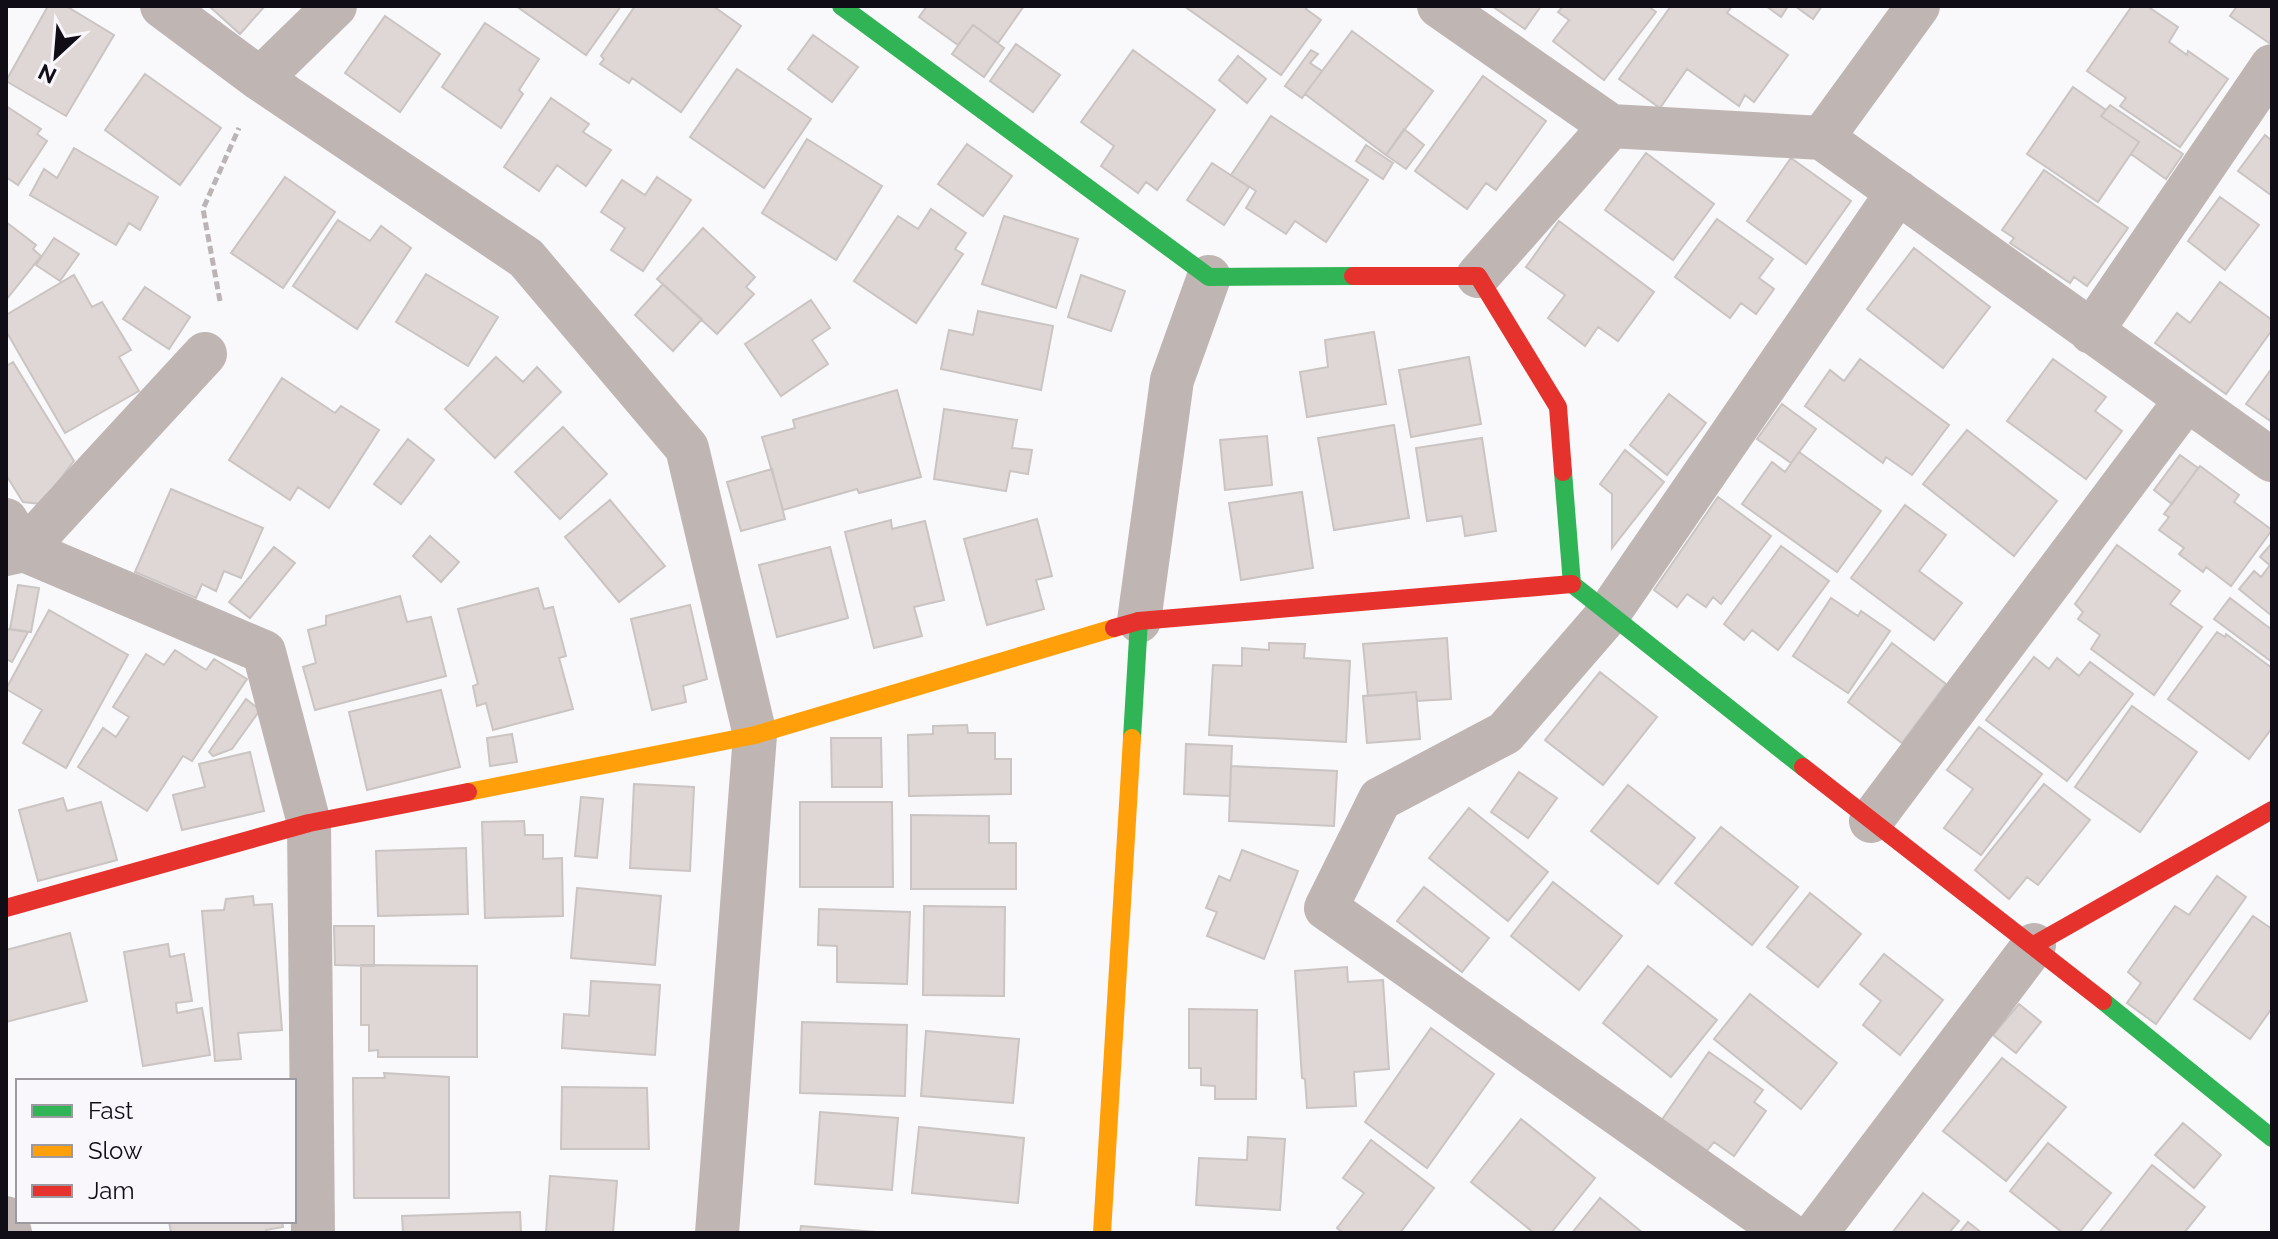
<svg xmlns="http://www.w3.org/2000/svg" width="2278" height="1239" viewBox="0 0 2278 1239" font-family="Raleway,sans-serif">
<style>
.building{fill:#ded7d5;stroke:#cac4c2;stroke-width:2}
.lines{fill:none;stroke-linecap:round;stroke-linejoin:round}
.path{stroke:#bbb4b4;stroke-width:5;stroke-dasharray:8 4;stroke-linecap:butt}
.street{stroke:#bfb6b4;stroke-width:44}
.fast{stroke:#30b455;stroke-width:18}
.slow{stroke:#ff9f0a;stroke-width:18}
.jam{stroke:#e5322d;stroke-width:18}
</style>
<rect width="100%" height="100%" fill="#f9f8fb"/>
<path class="building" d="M48,6h18l48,29 -48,81 -60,-35z
M209,6h56l-25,28z
M516,6h105l-35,49z
M635,6h78l28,20 -60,86 -49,-34 -3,5 -29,-19 4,-5 -3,-3z
M927,6h97l-26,37 -25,-18 -15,20 -39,-28z
M1184,6h124l-2,3 15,11 -40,55z
M1492,6h49l-16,23z
M1563,6h85l8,6 -52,68 -51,-39 16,-21 -11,-8z
M1671,6h61l-5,7 61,42 -34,47 -9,-7 -6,11 -52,-37 -27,39 -41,-29z
M1766,6h22l-7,11z
M1795,6h27l-9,13z
M2132,6h15l31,21 -9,15 18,13 1,-4 40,28 -48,68 -60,-41 6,-8 -39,-27z
M2237,6h35v33l-3,4 -39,-27z
M385,16l55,38 -40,58 -55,-39z
M485,23l54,36 -20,31 4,4 -22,34 -59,-41z
M973,25l31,23 -20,29 -32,-23z
M1352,31l81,60 -47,64 -81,-61z
M813,35l45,32 -26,35 -44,-33z
M1016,44l44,31 -27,37 -43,-31z
M1133,50l82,60 -58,80 -11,-8 -8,11 -37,-27 13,-20 -33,-24z
M1311,50l7,4 -8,9 12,8 -20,27 -17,-12z
M1238,56l28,23 -19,24 -28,-23z
M737,69l74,50 -47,69 -74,-51z
M145,74l76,54 -41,57 -75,-55z
M1483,76l63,45 -50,69 -10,-7 -19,26 -52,-38z
M2073,87l33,23 -5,6 38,26 -41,60 -71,-48z
M551,98l38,26 -6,8 28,18 -25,36 -29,-21 -18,26 -35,-24z
M2110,105l73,49 -17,25 -35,-25 8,-12 -38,-26z
M6,106l35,23 -4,5 10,7 -29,44 -12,-8z
M1271,116l97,64 -42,62 -31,-21 -9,13 -40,-26 10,-17 -25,-16z
M1404,129l20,16 -18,24 -20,-14z
M2265,135l7,6 -1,54 -33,-24z
M807,139l75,47 -46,74 -74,-47z
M967,144l45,32 -29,40 -45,-32z
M1366,145l27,18 -10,16 -27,-18z
M74,148l84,49 -18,33 -11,-7 -13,22 -86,-50 14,-26 13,9z
M1646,153l68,51 -41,56 -68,-50z
M1791,158l60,43 -45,63 -59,-43z
M1212,163l37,24 -25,38 -37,-25z
M2044,170l84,58 -41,58 -13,-9 -4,6 -60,-40 4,-5 -12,-8z
M285,177l50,35 -52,76 -52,-35z
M657,177l34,23 -48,71 -32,-21 14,-22 -24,-16 21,-32 23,15z
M2220,197l39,28 -34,45 -37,-29z
M931,209l35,24 -11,16 8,5 -47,69 -62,-42 44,-65 20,13z
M1004,216l74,23 -22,69 -74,-24z
M1717,219l56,40 -14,19 15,11 -18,25 -15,-11 -11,15 -55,-41z
M338,220l32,21 11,-15 30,22 -54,81 -64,-43z
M1559,221l95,71 -36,49 -20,-14 -13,19 -37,-28 17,-23 -39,-28z
M6,222l30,23 -3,4 8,7 -35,44z
M703,228l52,49 -9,10 8,7 -37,40 -60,-55z
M54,238l25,16 -19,27 -24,-16z
M1914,248l76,59 -47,61 -76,-59z
M426,274l72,43 -30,49 -72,-44z
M74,275l18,32 10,-5 29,48 -12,7 20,34 -74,42 -59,-102v-16z
M1081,275l44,16 -14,40 -43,-14z
M2220,282l52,38v10l-46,64 -71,-51 22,-30 13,10z
M663,284l39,35 -29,32 -38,-36z
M145,287l45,30 -21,32 -46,-30z
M811,300l19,28 -18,12 16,24 -47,32 -36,-52z
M978,311l75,15 -12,64 -100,-21 8,-39 24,5z
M1374,332l12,72 -79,13 -7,-45 28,-5 -3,-27z
M496,357l27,25 14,-15 24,25 -66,66 -50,-49z
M1469,357l12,67 -70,13 -12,-67z
M1860,359l89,66 -37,50 -26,-18 -3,6 -78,-57 25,-36 14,11z
M2053,359l53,38 -11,14 27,20 -36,48 -79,-58z
M13,362l61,99 -33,43 -18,-2 -17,-27v-109z
M2272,368v54l-26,-18z
M282,378l53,35 6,-7 38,24 -50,78 -31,-21 -8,13 -61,-40z
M897,390l24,87 -62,16 -2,-4 -74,21 -21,-73 33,-9 -2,-8z
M1669,394l37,29 -39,52 -37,-30z
M1782,404l34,25 -25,34 -34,-24z
M944,409l73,11 -5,28 20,2 -4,24 -18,-3 -4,20 -72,-12z
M1394,425l15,93 -75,12 -16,-92z
M563,427l44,47 -47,45 -45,-47z
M1967,430l90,71 -43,55 -91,-72z
M1267,436l5,49 -47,5 -5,-50z
M1482,438l14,93 -31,5 -3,-20 -35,5 -11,-73z
M408,439l26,21 -33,44 -27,-20z
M1625,450l39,32 -52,66v-54l-12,-10z
M1799,452l82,59 -44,61 -95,-68 30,-42 13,10z
M2180,455l18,13 -26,36 -18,-14z
M2200,466l39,29 -5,7 38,28 -41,56 -25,-19 -3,5 -24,-18 5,-6 -25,-18 10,-13 -5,-3z
M772,469l13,50 -44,12 -14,-49z
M171,489l92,39 -22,50 -17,-7 -8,20 -14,-7 -6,14 -61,-26z
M1302,492l11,76 -72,12 -12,-77z
M1718,497l53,39 -50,68 -8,-7 -7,10 -19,-13 -10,13 -23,-17z
M610,500l55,66 -46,36 -54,-65z
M1905,505l41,30 -27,36 43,32 -28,37 -83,-62z
M1037,519l15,57 -16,4 8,29 -57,16 -23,-86z
M891,520l1,9 33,-8 19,79 -30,7 8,29 -48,12 -29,-116z
M430,536l29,26 -18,20 -28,-26z
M2272,543v24l-12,-10z
M2117,545l63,46 -10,13 32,23 -48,68 -63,-46 9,-14 -22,-16 5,-7 -8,-8z
M1781,546l48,35 -51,69 -26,-20 -8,10 -20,-16z
M274,547l21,16 -45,55 -21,-16z
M830,547l18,71 -71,19 -18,-72z
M2270,565l2,2v49l-33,-27 15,-18 7,6z
M18,585l21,3 -8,44 -21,-3z
M538,588l6,21 9,-2 13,49 -7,2 14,51 -80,21 -7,-27 -9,3 -4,-20 5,-2 -20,-75z
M400,596l7,26 24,-5 15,59 -131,34 -12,-43 13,-4 -8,-33 18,-5v-9z
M1831,598l27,18 3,-5 29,20 -42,62 -55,-37z
M2230,598l42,32v32l-58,-43z
M690,605l17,74 -24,7 3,16 -34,8 -21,-91z
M49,610l79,45 -62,113 -43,-25 19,-33 -36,-21z
M6,629l22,3 -16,30 -6,-3z
M2217,632l8,5 1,-3 46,34v60l-23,31 -81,-60z
M1447,638l4,61 -34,2 -1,-9 -48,4 -5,-52z
M1269,643l36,1 -1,14 46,3 -4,81 -137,-7 4,-70 29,1v-18l27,2z
M1892,643l54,41 -44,59 -54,-41z
M175,650l31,20 8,-11 33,20 -55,82 -9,-5 -36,55 -69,-44 25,-39 13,9 13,-20 -16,-10 33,-53 18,11z
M2034,657l15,12 8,-11 22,18 11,-14 43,32 -66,87 -81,-61z
M1600,672l57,45 -54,68 -58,-45z
M441,690l19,77 -93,23 -18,-78z
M1416,692l4,47 -53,4 -4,-47z
M246,699l14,11 -28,39 -19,7 -4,-4z
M2132,706l65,46 -57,80 -65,-45z
M967,725l1,8h27v26h16v35l-102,2 -1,-61 25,-1v-8z
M1979,727l63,47 -61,81 -37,-27 29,-39 -26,-19z
M512,734l5,28 -27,4 -3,-28z
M831,738h50l1,49h-50z
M1186,744l46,2 -2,50 -46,-2z
M250,752l14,59 -82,19 -9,-35 32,-8 -6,-23z
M1231,766l106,5 -3,55 -105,-5z
M1519,772l38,26 -29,40 -37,-26z
M634,784l60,3 -4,84 -60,-3z
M2044,784l46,36 -52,65 -11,-8 -18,22 -34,-29z
M1628,785l67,53 -37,46 -67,-53z
M581,797l22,2 -6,59 -22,-2z
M63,798l4,13 34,-9 16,58 -79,21 -19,-71z
M800,802h92l1,85h-93z
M1469,808l79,64 -40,49 -79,-63z
M911,815l78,1v27h27v46h-105z
M524,821l1,14h18v24l19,-1 1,58 -78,2 -3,-96z
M1721,827l77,60 -46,58 -77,-62z
M466,848l2,66 -90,2 -2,-65z
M1242,850l56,21 -34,88 -57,-23 10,-24 -11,-4 13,-32 11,5z
M2217,876l29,21 -90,127 -29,-21 14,-20 -13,-11 47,-66 14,9z
M1553,882l69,54 -43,54 -68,-54z
M1424,887l65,51 -27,34 -65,-51z
M577,888l84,8 -6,69 -84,-7z
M1810,893l51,41 -43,53 -51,-40z
M253,896l1,9 18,-1 10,126 -44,3 3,26 -26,2 -13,-150 22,-1 2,-11z
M924,906l81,1 -1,89 -81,-1z
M819,909l91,3 -3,72 -70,-2v-36l-19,-1z
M2253,916l19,13v79l-22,31 -56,-40z
M334,926h40v40l-39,-1z
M70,933l17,68 -81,21v-72z
M168,944l2,13 14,-3 8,47 -16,2 1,10 25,-5 8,47 -67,11 -19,-114z
M1884,954l59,46 -43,55 -37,-30 18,-24 -21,-17z
M361,965l116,1v91h-99v-7l-9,1v-26h-8z
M1648,966l69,54 -46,57 -68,-54z
M1347,967l1,15 35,-2 6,89 -35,3 2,34 -49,2 -2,-29 -3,-1 -7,-107z
M591,981l69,4 -5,70 -93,-7 2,-34 25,2z
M1750,994l87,69 -36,46 -87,-70z
M2019,1004l22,18 -25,31 -23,-18z
M1189,1009l68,1 -1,89h-41v-13l-14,-1v-17h-12z
M802,1022l105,3 -2,71 -105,-3z
M1431,1028l63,46 -67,94 -62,-46z
M926,1031l93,8 -6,64 -92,-7z
M1709,1052l54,38 -9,12 12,9 -32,45 -20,-14 -8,10 -45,-31z
M2002,1058l64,49 -60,74 -63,-50z
M384,1073l65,4v121h-95l-1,-120h32z
M562,1087l85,1 2,61h-88z
M820,1112l78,6 -6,72 -77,-6z
M1521,1119l74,59 -44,55h-17l-63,-51z
M2183,1123l38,32 -27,33 -39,-33z
M919,1127l105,11 -6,65 -106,-10z
M1248,1137l37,2 -5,71 -84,-5 3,-47 48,2z
M1371,1140l63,48 -34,45h-57l-6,-5 27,-35 -21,-15z
M2048,1143l63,50 -32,40h-16l-53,-42z
M2152,1165l53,42 -21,26h-85z
M550,1176l67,5 -4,52h-67z
M1923,1193l36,28 -10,12h-57z
M1600,1198l43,35h-71z
M520,1212l1,21h-118l-1,-17z
M169,1221h113l1,6 -17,3v3h-95z
M1968,1222l14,11h-23z
M801,1226l88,7h-89z"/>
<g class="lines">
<path class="path" d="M220,301l-17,-92 36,-81"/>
<path class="street" d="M162,6l98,73 75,-73
M1439,6l172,120 211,12 450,322
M260,79l266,179 161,190 68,287 -38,498
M1822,138l96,-132
M1478,276l133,-150
M2091,332l181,-266
M6,520l18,30 240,102 45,171 4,410
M6,554l18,-4 181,-196
M1139,621l33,-241 37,-103
M1871,821l316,-422
M6,1218l4,15
M1787,1233l-461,-325 54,-109 125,-66 104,-120 289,-421
M1816,1233l218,-288"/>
<path class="fast" d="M841,6l368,271 144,-1
M1563,472l9,112 231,183
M1132,738l7,-117
M2103,1001l169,137"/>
<path class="slow" d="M468,792l287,-57 359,-107
M1102,1233l30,-495"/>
<path class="jam" d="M1353,276h125l80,131 5,65
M1114,628l25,-7 433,-37
M1803,767l300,234
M6,908l303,-85 159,-31
M2034,945l238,-135"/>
</g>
<rect width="2278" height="1239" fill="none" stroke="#110d16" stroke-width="16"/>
<rect x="16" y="1079" width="280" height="144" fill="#f9f7fc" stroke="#9c99a0" stroke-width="2"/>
<rect x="32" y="1105" width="40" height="12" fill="#30b455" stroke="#9c99a0" stroke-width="2"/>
<text x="88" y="1119" font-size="24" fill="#110d16">Fast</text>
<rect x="32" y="1145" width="40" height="12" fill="#ff9f0a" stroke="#9c99a0" stroke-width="2"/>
<text x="88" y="1159" font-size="24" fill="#110d16">Slow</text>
<rect x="32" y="1185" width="40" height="12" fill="#e5322d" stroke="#9c99a0" stroke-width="2"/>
<text x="88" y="1199" font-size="24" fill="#110d16">Jam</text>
<g transform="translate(56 56) rotate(206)" stroke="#f9f7fc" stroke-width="6" paint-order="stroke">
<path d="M0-6L14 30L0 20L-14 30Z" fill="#110d16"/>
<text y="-12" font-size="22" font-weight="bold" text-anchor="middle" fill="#110d16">N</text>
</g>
</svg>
